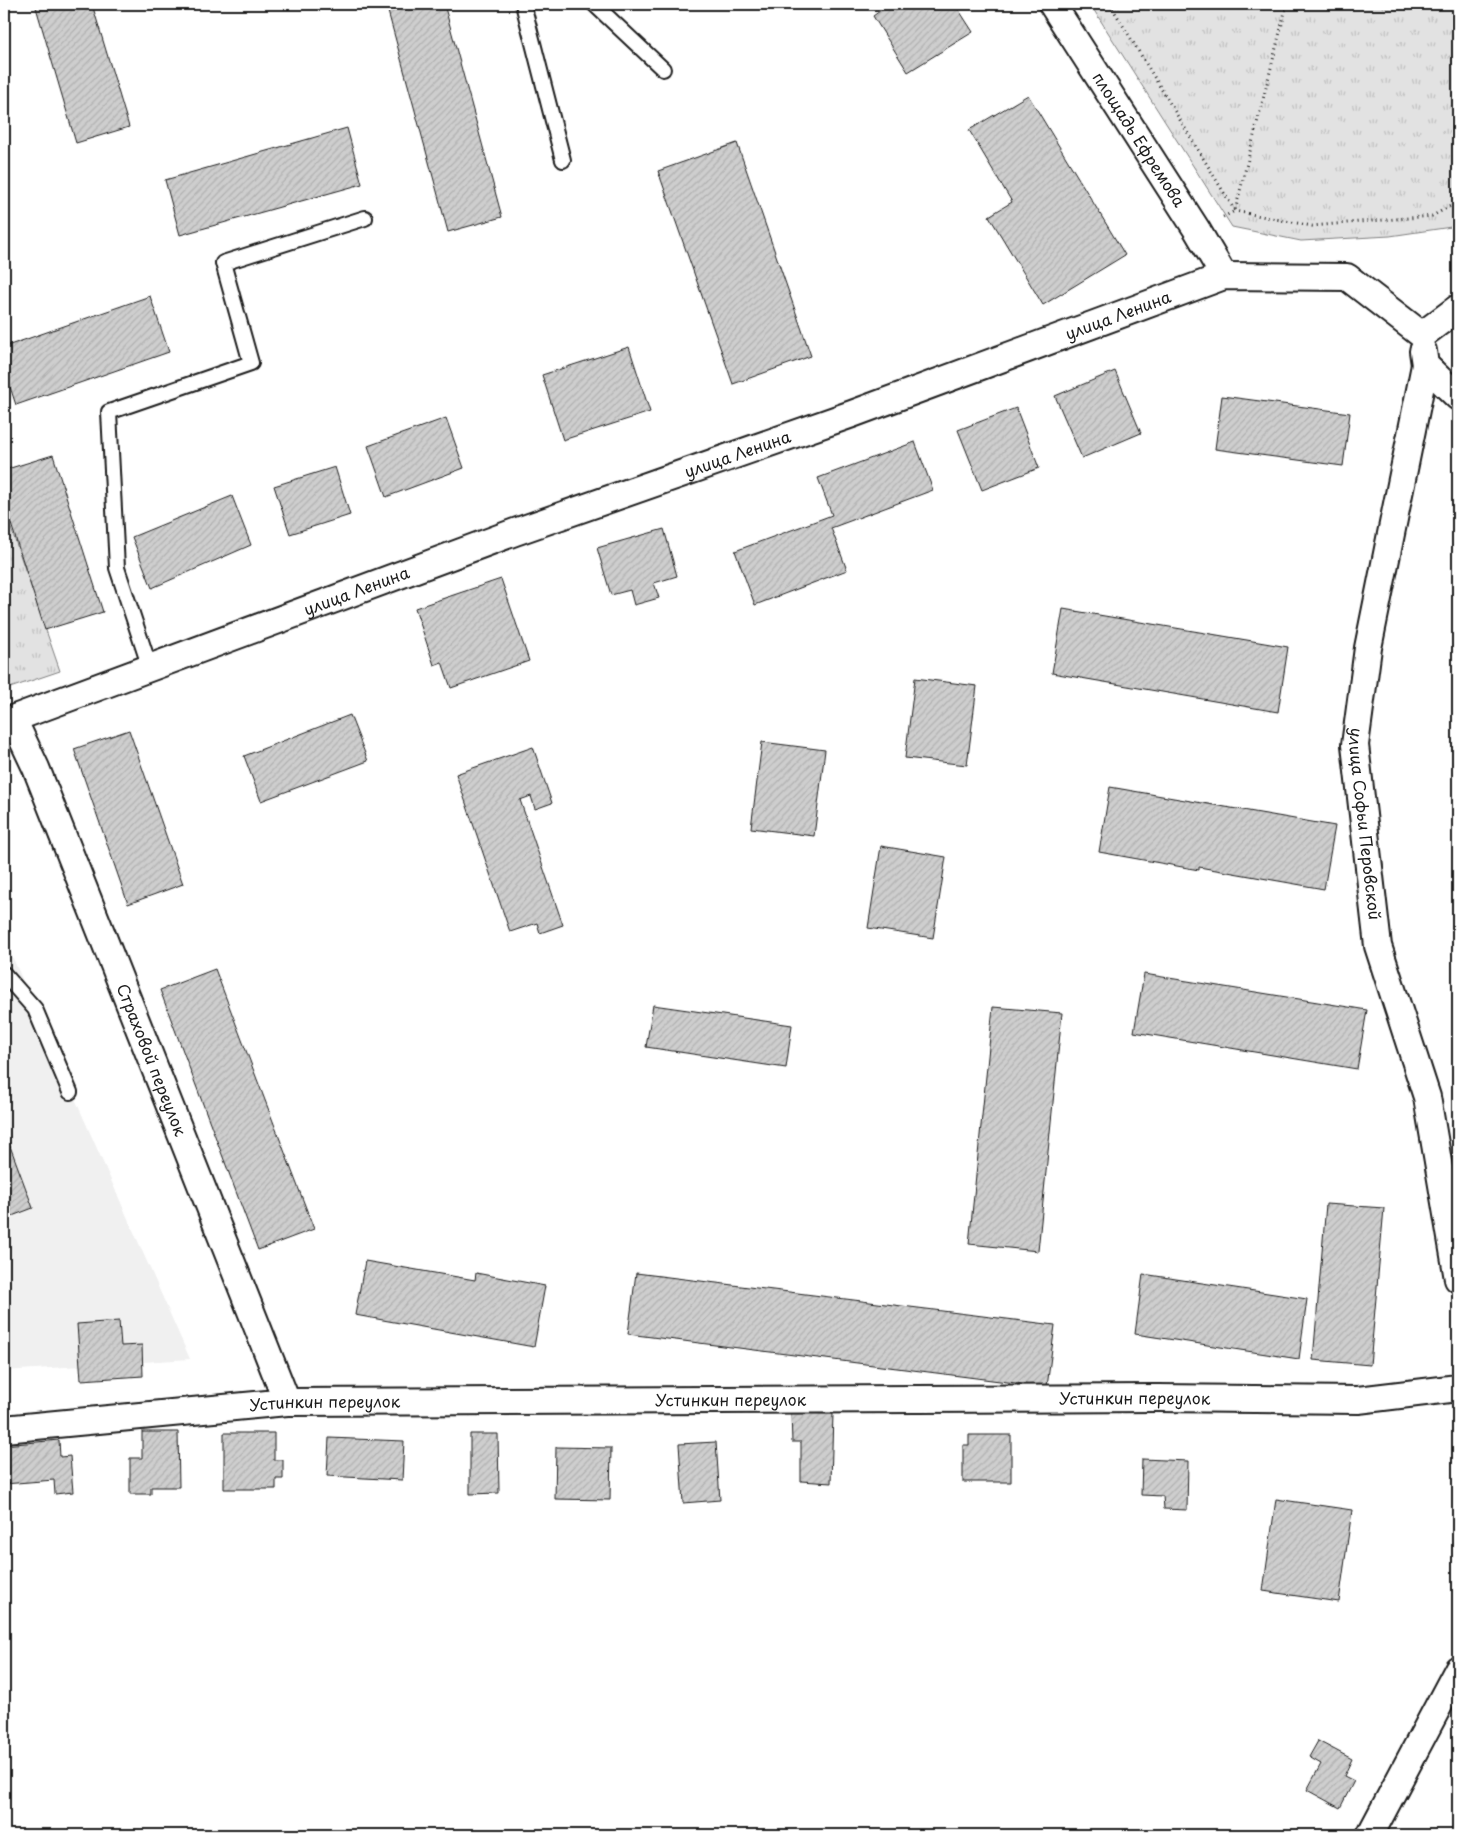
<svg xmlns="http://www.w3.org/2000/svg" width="1462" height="1839" viewBox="0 0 1462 1839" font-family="'Playpen Sans',sans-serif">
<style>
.built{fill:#f0f0f0}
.grass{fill:url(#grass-tufts);stroke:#7f7f7f}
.building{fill:url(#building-hatch);stroke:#1c1c1c}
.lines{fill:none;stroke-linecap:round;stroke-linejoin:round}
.service-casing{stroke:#1c1c1c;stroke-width:18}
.minor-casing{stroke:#1c1c1c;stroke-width:30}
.path{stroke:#1c1c1c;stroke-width:3;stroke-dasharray:1 4;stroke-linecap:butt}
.service{stroke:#fff;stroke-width:14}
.minor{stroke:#fff;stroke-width:26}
.labels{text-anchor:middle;stroke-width:4;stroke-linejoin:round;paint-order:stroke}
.street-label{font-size:16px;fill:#1c1c1c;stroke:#fff}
</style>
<defs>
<pattern id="grass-tufts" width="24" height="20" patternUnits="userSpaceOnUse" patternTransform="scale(1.25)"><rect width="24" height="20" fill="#e2e2e2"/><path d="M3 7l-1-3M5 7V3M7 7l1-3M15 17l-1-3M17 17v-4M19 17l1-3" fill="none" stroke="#c1c1c1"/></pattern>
<pattern id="building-hatch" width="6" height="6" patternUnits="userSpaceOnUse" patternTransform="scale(1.25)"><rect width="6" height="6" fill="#cecece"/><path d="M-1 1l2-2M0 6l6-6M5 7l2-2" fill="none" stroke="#b0b0b0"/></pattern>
</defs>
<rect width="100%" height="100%" fill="#fff"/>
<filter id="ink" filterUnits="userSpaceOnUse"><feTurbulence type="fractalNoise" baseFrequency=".02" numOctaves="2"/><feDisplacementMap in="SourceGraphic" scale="10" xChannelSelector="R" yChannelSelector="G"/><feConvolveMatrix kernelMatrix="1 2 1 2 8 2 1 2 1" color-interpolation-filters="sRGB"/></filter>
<g filter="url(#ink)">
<path class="built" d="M4,938l186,421 -186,12z"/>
<path class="grass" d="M1090,4h368v222l-68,10 -89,5 -69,-14z
M4,508l56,163 -56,19z"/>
<path class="building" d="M35,4h57l37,123 -53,16z
M386,4h58l58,213 -54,15z
M882,4h73l18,28 -65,40 -35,-56 11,-8z
M1028,95l97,160 -82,50 -54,-89 23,-14 -43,-72z
M347,128l15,56 -182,51 -15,-55z
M737,143l74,213 -78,28 -75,-213z
M150,296l19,56 -153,53 -12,-36v-22z
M629,347l21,65 -87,28 -21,-65z
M1115,371l26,62 -59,25 -27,-62z
M1222,396l128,17 -7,53 -128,-17z
M1016,408l23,60 -57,22 -24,-60z
M446,418l18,50 -78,29 -18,-51z
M915,442l18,48 -102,38 16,42 -92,35 -20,-54 97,-36 -14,-37z
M53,455l50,157 -58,18 -41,-128v-32z
M335,467l15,48 -60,19 -16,-48z
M232,496l19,49 -99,43 -20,-51z
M664,529l13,47 -23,7 5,15 -25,7 -4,-15 -19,5 -14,-47z
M501,579l28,82 -78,27 -9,-26 -8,3 -19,-57z
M1063,609l225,38 -10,65 -226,-39z
M915,678l62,8 -10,79 -62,-7z
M350,715l18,46 -107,40 -17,-45z
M129,730l54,154 -55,20 -54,-155z
M762,742l63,8 -11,86 -63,-8z
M533,747l19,56 -17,6 -4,-13 -11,4 43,125 -23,8 -3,-10 -27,9 -54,-158z
M1110,787l225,39 -11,63 -125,-22v3l-100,-18z
M881,846l65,11 -13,81 -65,-10z
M215,969l99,260 -56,21 -98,-260z
M1144,974l223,36 -10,59 -223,-37z
M653,1005l139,20 -6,43 -140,-21z
M993,1007l69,6 -24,238 -69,-7z
M4,1130l29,78 -29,11z
M1326,1204l58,4 -14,157 -57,-5z
M365,1261l110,19 1,-7 69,13 -11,61 -179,-32z
M636,1273l419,52 -8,62 -419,-53z
M1143,1274l164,25 -8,60 -164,-25z
M119,1321l2,25 21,-1 1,31 -62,4 -4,-56z
M791,1413l42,1 -2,69 -30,-2v-39h-9z
M142,1432h36l1,55h-28v7h-21v-36h12z
M224,1433h50v27h9v19h-7v10h-52z
M470,1434h28l1,59 -29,1z
M969,1435h42v47h-48v-37h6z
M329,1438l75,3 -2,39 -75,-4z
M59,1440l1,17 10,-1 3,36 -18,2 -1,-14 -50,4 1,11h-1v-50z
M716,1442l4,58 -37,3 -4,-59z
M556,1447l55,1 -1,52 -55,-1z
M1142,1459l46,2 -1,49 -23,-1 -1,-13 -22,-1z
M1276,1499l76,11 -13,92 -76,-11z
M1318,1741l34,18 -8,17 10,5 -14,27 -33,-18 14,-26 -12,-7z"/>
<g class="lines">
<g class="service-casing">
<path id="service" d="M523,4l40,156
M594,4l69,65
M150,668l-33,-100 -8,-156 142,-49 -28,-100 142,-45
M4,974l31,35 35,83"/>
</g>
<g class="minor-casing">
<g id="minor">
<path id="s1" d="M1052,4l145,226 27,46"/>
<path d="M1422,335l36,-27"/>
<path d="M1423,351l2,14 33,32"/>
<path id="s2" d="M1425,365l-57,283 -13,97 23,201 49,151 31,182"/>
<path id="s3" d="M13,719l23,49 251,634"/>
<path id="s4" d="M4,722l511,-190 337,-118 372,-138 123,1 75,58"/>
<path id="s5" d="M4,1429l283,-27 871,-4 200,2 100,-12"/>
<path d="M1370,1835l88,-166"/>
</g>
</g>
<path class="path" d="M1110,4l125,207 77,15 120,-10 26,-14
M1223,217l12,-6 52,-207"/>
<use href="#service" class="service"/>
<use href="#minor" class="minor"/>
</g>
</g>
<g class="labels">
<g class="street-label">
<text dy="6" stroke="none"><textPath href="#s1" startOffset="161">площадь Ефремова</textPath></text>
<text dy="6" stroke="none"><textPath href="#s4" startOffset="1186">улица Ленина</textPath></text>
<text dy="6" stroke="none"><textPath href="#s4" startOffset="781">улица Ленина</textPath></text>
<text dy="6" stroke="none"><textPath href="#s4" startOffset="376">улица Ленина</textPath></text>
<text dy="6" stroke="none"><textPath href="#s2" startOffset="466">улица Софьи Перовской</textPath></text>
<text dy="6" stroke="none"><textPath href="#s3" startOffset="368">Страховой переулок</textPath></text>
<text dy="6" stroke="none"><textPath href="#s5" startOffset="1132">Устинкин переулок</textPath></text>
<text dy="6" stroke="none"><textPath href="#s5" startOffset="728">Устинкин переулок</textPath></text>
<text dy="6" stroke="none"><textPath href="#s5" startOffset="322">Устинкин переулок</textPath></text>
</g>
</g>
<rect width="1462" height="1839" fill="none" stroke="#fff" stroke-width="20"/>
<rect x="10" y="10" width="1442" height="1819" fill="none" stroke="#1c1c1c" stroke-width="2" filter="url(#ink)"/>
</svg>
